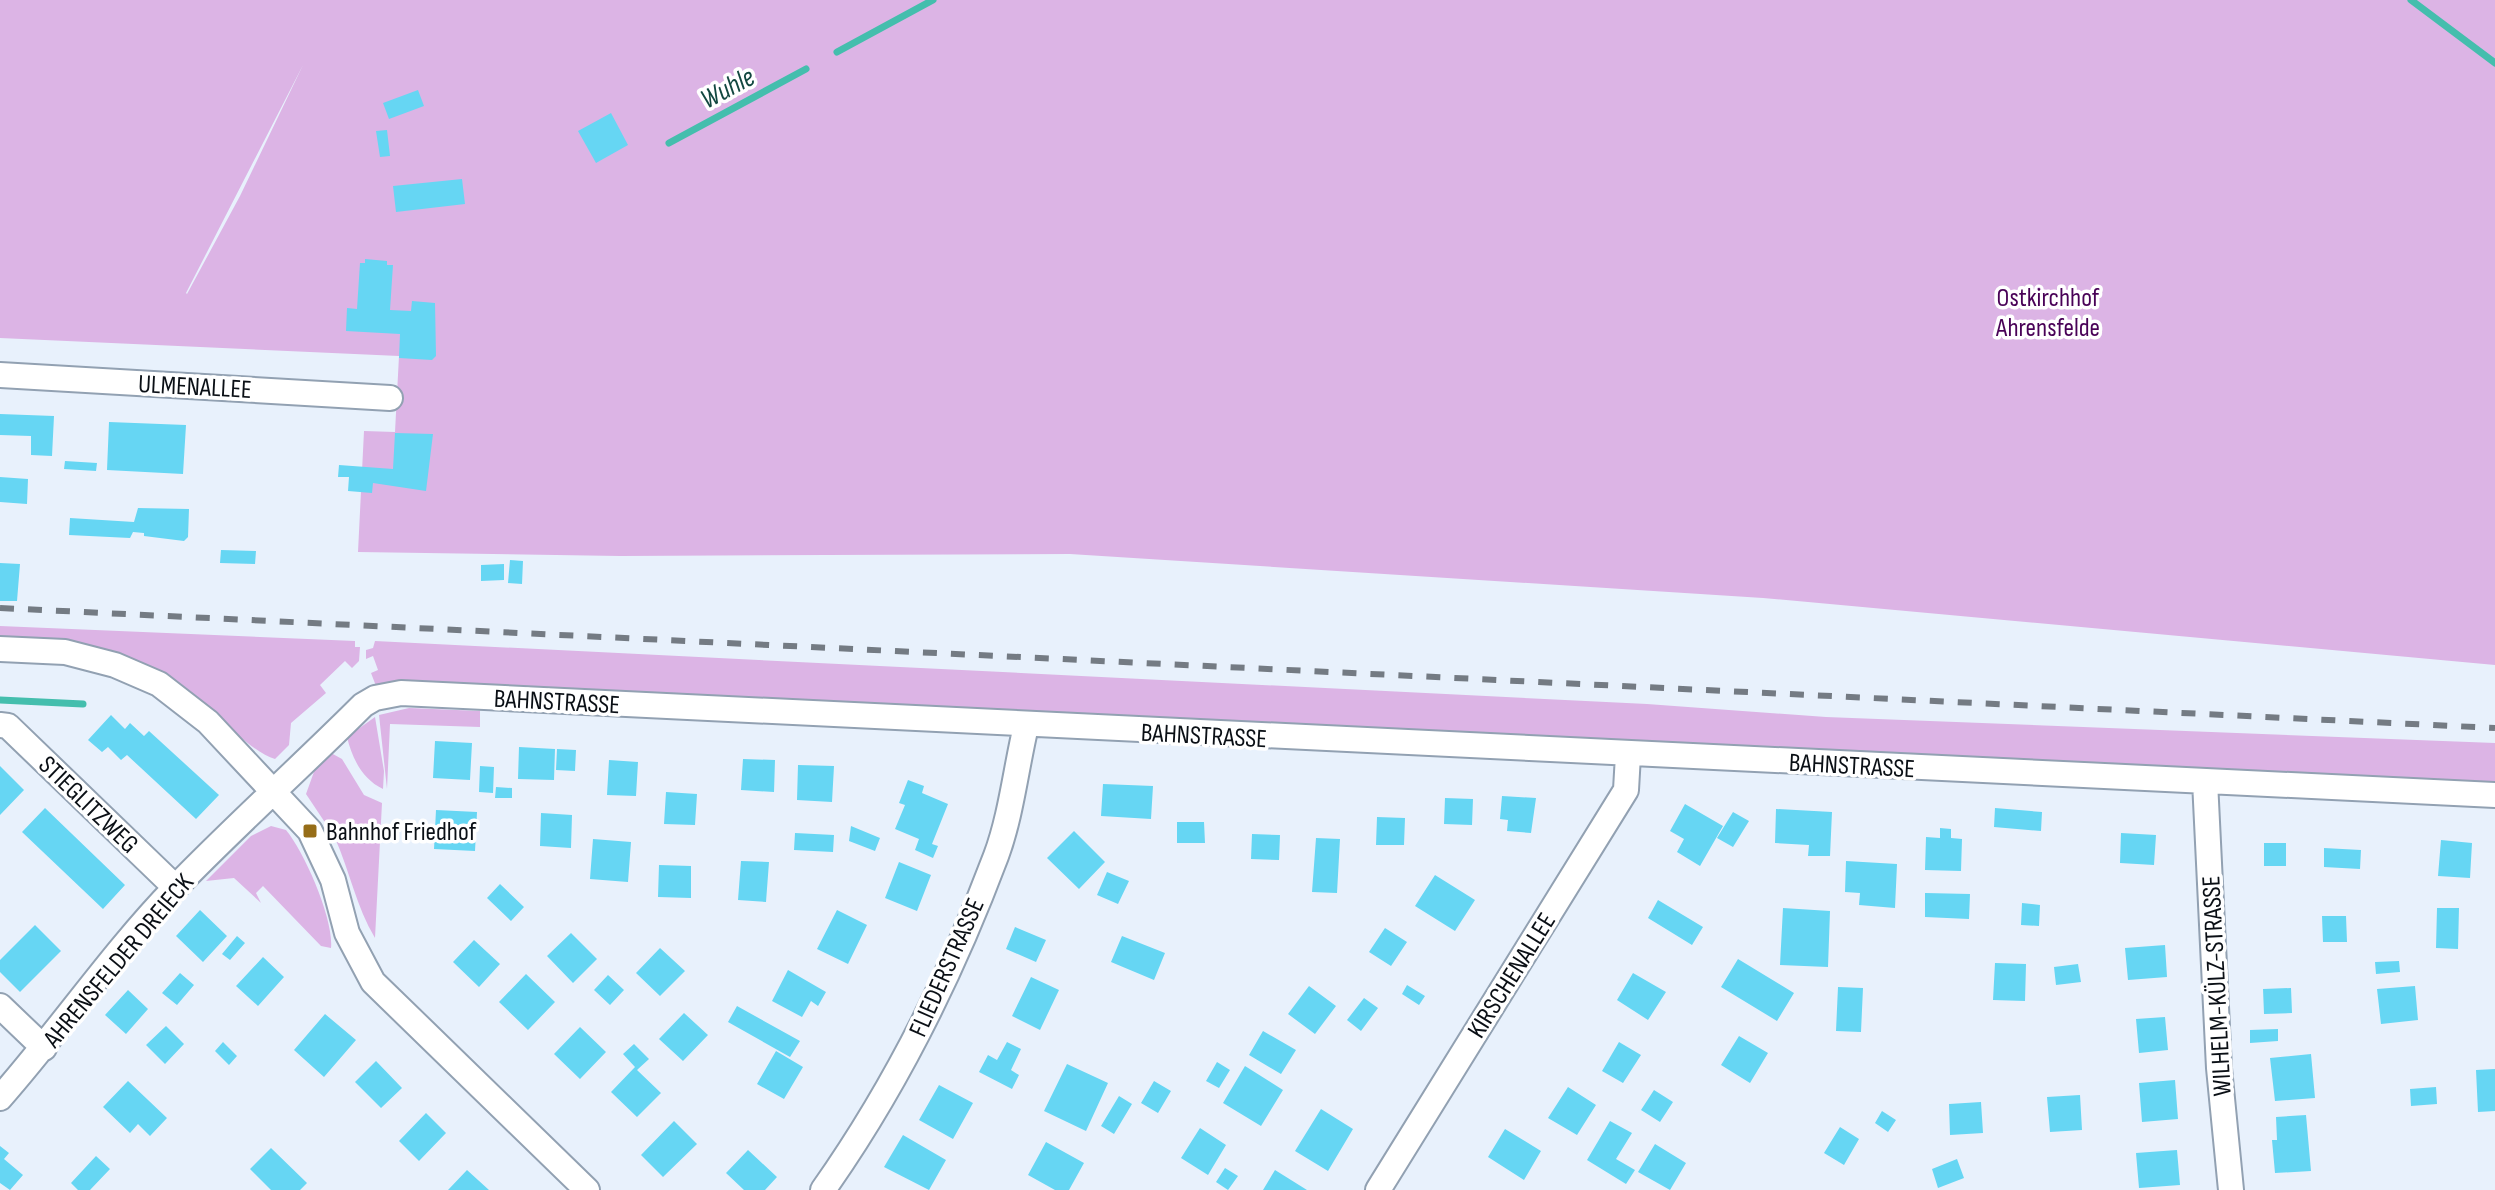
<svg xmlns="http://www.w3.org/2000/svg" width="2495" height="1190" viewBox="0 0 2495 1190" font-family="'Sofia Sans Condensed',sans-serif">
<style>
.green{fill:#dcb4e5;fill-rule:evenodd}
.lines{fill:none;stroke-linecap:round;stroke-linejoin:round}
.stream{stroke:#44bead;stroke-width:7}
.building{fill:#66d6f3}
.minor-casing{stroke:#92a1b2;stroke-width:28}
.minor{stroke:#fff;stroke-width:24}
.rail{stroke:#747b83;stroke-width:6;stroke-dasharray:14 14;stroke-linecap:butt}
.poi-dot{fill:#966d18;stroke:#fff;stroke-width:3}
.labels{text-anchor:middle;stroke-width:7;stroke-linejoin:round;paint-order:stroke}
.park-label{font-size:26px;fill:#490257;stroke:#fff}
.street-label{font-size:26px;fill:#0a0f15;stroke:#fff}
.poi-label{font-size:26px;fill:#0a0f15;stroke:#fff;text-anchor:start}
.water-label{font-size:28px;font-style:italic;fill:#124740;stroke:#fff}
</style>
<rect width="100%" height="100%" fill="#e8f1fc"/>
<path class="green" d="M0,0h2495v665l-732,-67 -693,-44 -450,2 -262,-4 6,-121 31,1 4,-76 -399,-18zM303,65l-63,131 -53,98 -1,-1z
M0,626l355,15v6h5l-1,14 -7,7 -7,-7 -25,24 6,8 -35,30 -2,22 -14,14c-27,-7 -70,-59 -97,-77 -52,-34 -117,-35 -178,-42z
M375,641l1272,63 179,13 669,26v42l-2119,-99 -5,-13 7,-3 -5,-14 -7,3v-9l7,-2z
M409,708l71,3v16l-90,-3 -3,65 -8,-74z
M375,717l9,54 -1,18c-21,-10 -31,-31 -36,-52z
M331,753l11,6 22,36 18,8 -7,135c-19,-32 -25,-66 -40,-100l5,-4 -7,-9 -5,2 -22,-33 9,-25z
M271,826l15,4c19,23 48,90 45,118l-10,-2 -58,-60 -7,7 5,10 -27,-25 -28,3 45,-45z"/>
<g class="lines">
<path class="stream" d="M2411,0l84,63
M837,52l96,-52
M669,143l137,-74
M0,700l83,4"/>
</g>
<path class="building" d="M418,90l6,16 -35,13 -6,-16z
M611,113l17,32 -32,18 -18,-32z
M387,130l3,26 -10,1 -4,-26z
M462,179l3,25 -69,8 -3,-26z
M365,259l22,2v4h6l-3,45 21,1 1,-10 23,2 1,53 -4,4 -33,-2 1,-24 -54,-3 1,-23 10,1 3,-46h5z
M0,414l54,2 -2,40 -21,-1v-19l-31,-1z
M109,422l77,3 -3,49 -76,-4z
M395,433l38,1 -7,57 -53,-8 -1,10 -24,-2 1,-14h-11l1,-12 54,4z
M65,461l32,2 -1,8 -32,-2z
M0,477l28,2 -1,25 -27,-2z
M138,508l51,1 -1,28 -4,4 -40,-5v-3l-11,-1 -3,6 -61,-3 1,-17 64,4z
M221,550l35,1 -1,13 -35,-1z
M510,560l13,1 -1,23 -14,-1z
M0,563l20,1 -3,37h-17z
M504,564v16l-23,1v-16z
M111,715l14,14 5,-6 14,13 5,-5 70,64 -23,24 -69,-64 -6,5 -13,-13 -6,5 -14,-12z
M435,741l37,2 -2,37 -37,-2z
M519,747l36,2 -1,31 -36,-1z
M557,749l19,1 -1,21 -19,-1z
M743,759l32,1 -1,32 -33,-2z
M609,760l29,2 -2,34 -29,-1z
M798,765l36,1 -2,36 -35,-2z
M0,766l24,24 -24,25z
M480,766l14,1 -1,26 -14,-1z
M908,780l16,6 -2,7 26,11 -16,40 6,2 -5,12 -18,-8 4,-11 -24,-10 10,-24 -6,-2z
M1103,784l50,2 -2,33 -50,-3z
M496,787l16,1v10h-17z
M666,792l31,2 -2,31 -31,-1z
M1502,796l34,2 -5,35 -24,-2 1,-11 -8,-1z
M1445,798l28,1 -1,26 -28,-1z
M1685,804l38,22 -23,40 -23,-14 7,-13 -14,-8z
M45,808l80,77 -22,24 -81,-77z
M1995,808l47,4 -1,19 -47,-4z
M1776,809l56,3 -2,44h-22l1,-11 -34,-2z
M436,810l41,2 -2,39 -41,-2z
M1733,812l16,9 -16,26 -16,-9z
M541,813l31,2 -1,33 -31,-2z
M1377,817l28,1 -1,27h-28z
M1177,822h27l1,21h-28z
M851,826l29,12 -5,13 -26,-10z
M1940,828l11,1v9l11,1 -1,32 -36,-1 1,-33 14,1z
M1074,831l31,31 -26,27 -32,-31z
M795,833l39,2 -1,17 -39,-2z
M2121,833l35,2 -2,30 -34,-2z
M1252,834l28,1 -1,25 -28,-1z
M1316,838l24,1 -3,54 -25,-1z
M593,839l38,3 -3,40 -38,-3z
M2441,840l31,3 -2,35 -32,-2z
M2264,843h22v23h-22z
M2324,848l37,2 -1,19 -36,-2z
M741,861l28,1 -3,40 -28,-2z
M1846,861l51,3 -2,44 -36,-3 1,-12 -15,-1z
M899,862l32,13 -14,36 -32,-13z
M659,865l32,1v32l-33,-1z
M1107,872l22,9 -11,23 -21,-9z
M1435,875l40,25 -20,31 -40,-25z
M500,884l24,23 -13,14 -24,-23z
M1925,893l45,1 -1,25 -44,-2z
M1658,900l45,27 -11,18 -44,-27z
M2022,903l18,2 -1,21 -18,-1z
M1783,908l47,3 -2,56 -48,-2z
M2437,908h22l-1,41 -22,-1z
M200,910l27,26 -24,26 -27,-26z
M837,910l30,15 -19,39 -31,-15z
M2322,916h24l1,26h-24z
M35,925l26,26 -41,41 -20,-20v-12z
M1015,927l31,13 -10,22 -30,-13z
M1385,928l22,14 -16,24 -22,-14z
M571,933l26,26 -24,24 -26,-27z
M237,936l8,7 -15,17 -8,-6z
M1122,936l43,17 -11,27 -43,-18z
M474,940l26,24 -21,23 -26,-25z
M2165,945l2,32 -39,3 -3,-32z
M660,948l25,23 -25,25 -24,-23z
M263,957l21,20 -26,29 -22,-20z
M1738,959l56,34 -17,28 -56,-34z
M2399,961l1,11 -24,2 -1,-12z
M1995,963l31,1 -1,37 -32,-1z
M2078,964l3,18 -25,3 -2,-18z
M788,970l38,22 -8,14 -7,-5 -9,16 -30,-16z
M180,973l14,12 -17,20 -15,-12z
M1633,973l33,19 -18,28 -31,-20z
M526,974l29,28 -27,28 -29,-28z
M608,975l16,15 -14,15 -16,-15z
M1031,977l28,13 -19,40 -28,-14z
M1407,985l18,11 -6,9 -17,-11z
M1309,986l27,20 -21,28 -27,-20z
M2415,986l3,34 -37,4 -4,-35z
M1838,987l25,1 -2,44 -25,-1z
M2291,988l1,25 -28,1 -1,-25z
M128,990l20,19 -22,25 -21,-19z
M1364,998l14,10 -17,23 -14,-11z
M737,1006l63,35 -10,16 -62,-35z
M684,1013l24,22 -25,26 -24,-22z
M325,1014l31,26 -32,37 -30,-27z
M2165,1017l3,33 -29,3 -3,-34z
M166,1026l18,18 -19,20 -19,-19z
M580,1027l26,25 -26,27 -26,-25z
M2278,1029v12l-28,2v-13z
M1263,1031l33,19 -15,24 -32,-19z
M1739,1036l29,17 -18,30 -29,-18z
M223,1042l14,14 -8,9 -14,-14z
M1007,1042l14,7 -10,21 8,5 -7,14 -33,-17 9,-17 9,5z
M1619,1042l22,13 -18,28 -21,-12z
M634,1044l15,15 -12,11 24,23 -24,24 -26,-25 24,-25 -12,-13z
M776,1051l27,16 -19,32 -27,-15z
M2311,1054l4,44 -40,3 -5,-43z
M376,1061l26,27 -21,20 -26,-26z
M1217,1062l13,8 -11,18 -13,-7z
M1067,1064l41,19 -22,48 -42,-20z
M1245,1066l38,24 -22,36 -38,-23z
M2495,1069v42l-17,1 -2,-42z
M2175,1080l3,39 -36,3 -3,-39z
M128,1081l39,37 -17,18 -12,-12 -8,9 -27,-26z
M1154,1081l17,10 -13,22 -17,-10z
M939,1085l34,18 -20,36 -34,-19z
M1568,1087l28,18 -19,30 -29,-17z
M2436,1087l1,17 -26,2 -1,-17z
M1654,1090l19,12 -13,20 -19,-12z
M2080,1095l2,35 -32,2 -3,-35z
M1119,1096l13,8 -18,30 -13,-8z
M1981,1102l2,31 -33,2 -1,-31z
M1321,1109l32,20 -25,42 -33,-20z
M1882,1111l14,9 -8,12 -13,-9z
M426,1113l20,20 -27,28 -20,-20z
M2306,1115l5,56 -36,2 -3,-33h5l-1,-23z
M674,1121l23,23 -34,33 -22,-22z
M1610,1121l22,12 -16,26 19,11 -9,14 -39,-24z
M1840,1127l19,12 -15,26 -20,-12z
M1200,1128l26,17 -18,30 -27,-17z
M1505,1129l36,22 -17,29 -36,-23z
M903,1135l43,25 -17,30 -45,-23z
M1046,1142l38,21 -15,27h-14l-27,-15z
M1655,1144l31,19 -16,27 -32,-18z
M0,1146l9,7 -5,6 19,16 -13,15 -10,-7z
M271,1148l36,35 -7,7h-29l-21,-21z
M748,1150l29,27 -12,13h-21l-18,-17z
M2177,1150l3,35 -41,3 -3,-35z
M96,1156l14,13 -20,21h-12l-7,-7z
M1957,1159l7,19 -26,10 -6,-19z
M1225,1168l13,8 -10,14 -12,-8z
M467,1170l22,20h-41z
M1275,1170l32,20h-44z"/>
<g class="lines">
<g class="minor-casing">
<path id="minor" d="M0,375l390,23
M0,649l65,3 50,13 44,19 49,38 102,109 23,49 14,53 26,49 214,208
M0,725l8,1 167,161
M2205,781l14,287 12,122
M0,1006l44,42
M0,1098c60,-68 112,-145 175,-210 61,-63 126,-121 188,-183l12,-7 26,-5 2094,102
M823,1190c72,-102 129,-217 173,-334 15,-40 20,-88 30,-130
M1378,1190l248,-400 2,-35"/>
</g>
<use href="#minor" class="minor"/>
<path class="rail" d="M0,608l2495,120"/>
</g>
<rect class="poi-dot" x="302" y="823" width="16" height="16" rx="4"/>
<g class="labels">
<g class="park-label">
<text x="2048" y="306">Ostkirchhof<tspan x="2048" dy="30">Ahrensfelde</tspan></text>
</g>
<g class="street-label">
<text transform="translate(195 386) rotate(3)" y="9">ULMENALLEE</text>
<text transform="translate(557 701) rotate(3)" y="9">BAHNSTRASSE</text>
<text transform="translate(1204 735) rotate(3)" y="9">BAHNSTRASSE</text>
<text transform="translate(1852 765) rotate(3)" y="9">BAHNSTRASSE</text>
<text transform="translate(89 804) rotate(44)" y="9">STIEGLITZWEG</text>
<text transform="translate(118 960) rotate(-50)" y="9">AHRENSFELDER DREIECK</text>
<text transform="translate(946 967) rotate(-66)" y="9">FLIEDERSTRASSE</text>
<text transform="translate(1511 975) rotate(-58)" y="9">KIRSCHENALLEE</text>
<text transform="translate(2216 986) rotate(-93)" y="9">WILHELM-KÜLZ-STRASSE</text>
</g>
<g class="poi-label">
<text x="326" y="840">Bahnhof Friedhof</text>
</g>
<g class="water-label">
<text transform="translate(727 87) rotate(-28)" y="10">Wuhle</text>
</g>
</g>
</svg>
